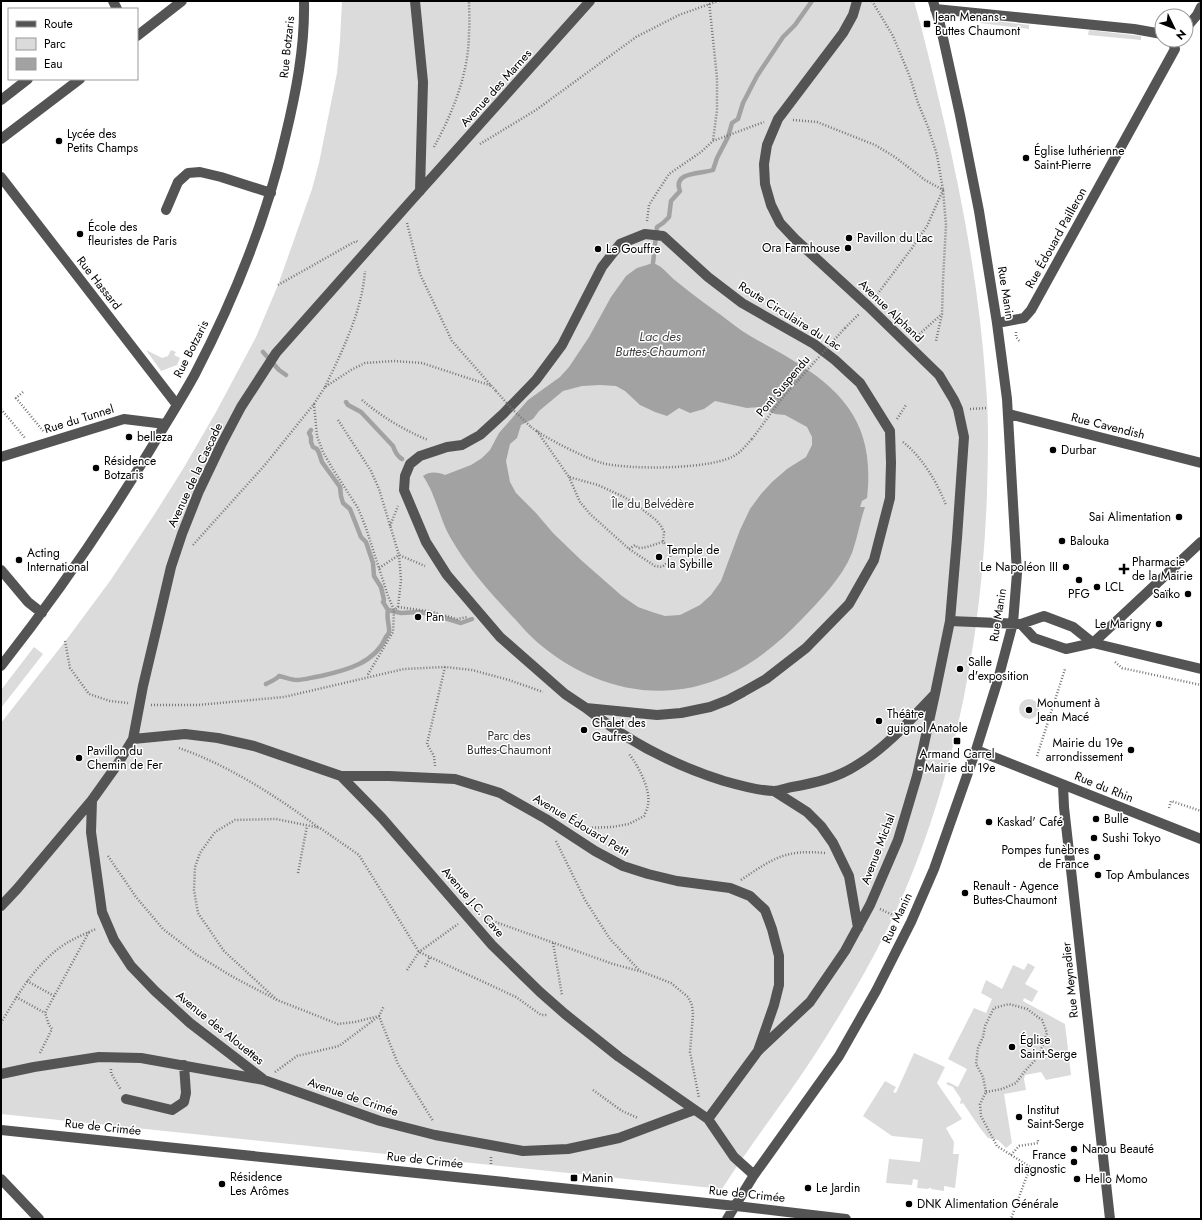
<svg xmlns="http://www.w3.org/2000/svg" width="1202" height="1220" viewBox="0 0 1202 1220" font-family="Jost,sans-serif">
<style>
.green{fill:#dbdbdb}
.water{fill:#a2a2a2;fill-rule:evenodd}
.lines{fill:none;stroke-linecap:round;stroke-linejoin:round}
.stream{stroke:#a2a2a2;stroke-width:4.5}
.path{stroke:#767676;stroke-width:2.5;stroke-dasharray:1 2;stroke-linecap:butt}
.minor{stroke:#545454;stroke-width:10}
.path-bridge{stroke:#767676;stroke-width:2.5;stroke-dasharray:1 2;stroke-linecap:butt}
.poi-dot{fill:#000;stroke:#fff;stroke-width:1.5}
.labels{text-anchor:middle;stroke-width:3;stroke-linejoin:round;paint-order:stroke}
.poi-label{font-size:12px;fill:#000;stroke:#fff;text-anchor:start}
.street-label{font-size:12px;fill:#000;stroke:#fff}
.park-label{font-size:12px;fill:#323232;stroke:#fff}
.water-label{font-size:13px;font-style:italic;fill:#434343;stroke:#fff}
</style>
<rect width="100%" height="100%" fill="#fff"/>
<path class="green" d="M342,1h572c11,38 20,78 29,116 21,89 37,178 43,269 3,35 2,71 1,107 -5,149 -34,300 -99,435 -22,45 -49,89 -76,131 -29,44 -62,86 -90,130l-721,-75v-391l66,-84 43,-58 44,-66 29,-46 33,-57 40,-75 22,-52 34,-96 7,-26 18,-90 3,-33z
M980,19l49,6v4l-49,-6z
M1089,30l52,6v4l-53,-5z
M146,350l16,8 6,-2 3,-6 5,2 -2,3 6,3 -3,7 -16,6z
M34,647l9,7 -42,54v-18z
M1019 709a10 10 0 1 1 20 0a10 10 0 1 1-20 0Z
M1028,963l7,4 -10,17 13,7 -6,11 -8,-4 -1,3 42,23 6,51 -25,5 -5,-8 -16,3 -1,4 2,11 -22,4 8,49 -6,5 -8,-8 -10,-2 -8,-10 -17,-25 -3,1 1,-5 -8,-12 -7,-3 2,-2 10,5 9,-18 -19,-10 26,-51 12,5 6,-14 -11,-6 5,-13 16,9 11,-24 11,5z
M914,1053l31,14 -8,16 25,36 -16,9 8,14 -1,12h6l-4,34 -11,-2v5l-13,-2v-1h-2l-1,1 -11,-1 1,-8 -5,-1 -1,6 -26,-2 3,-24 31,3 3,-23 -31,-3 -29,-20 22,-35 11,6 -3,5 3,1z"/>
<path class="water" d="M653,263c10,3 15,12 23,18 19,16 39,29 58,44 17,13 37,22 55,33 58,34 86,70 78,140l-5,3 -2,6h5c-5,15 -8,32 -13,46 -10,25 -32,47 -50,66 -21,22 -47,44 -76,57 -66,30 -136,12 -189,-34 -8,-7 -15,-15 -22,-23 -24,-25 -48,-52 -65,-82 -11,-20 -14,-42 -27,-61 6,-5 16,-4 22,-1l26,-10 11,-7 8,-8 9,-17 29,-33 32,-23 9,-10 20,-30 22,-40 15,-21 11,-8zM600,385l16,1 9,5 15,14 15,7 12,4 12,-8 11,5 14,-4 11,-8 32,7 13,-1 15,7 10,1 22,12 5,10v8l-6,12 -19,12 -15,13 -11,12 -11,15 -10,21 -19,51 -10,14 -11,10 -20,10 -15,1 -13,-4 -14,-5 -16,-11 -41,-36 -28,-27 -17,-20 -20,-20 -6,-11 -4,-21 4,-17 7,-6 4,-13 12,-6 6,-8 24,-20 19,-5z"/>
<g class="lines">
<path class="stream" d="M653,263l4,-36 6,-4 6,-6 2,-16 9,-10c-8,-20 22,-17 33,-21l4,-12 11,-21 4,-14 6,-4 5,-16 14,-27 26,-39 12,-12 17,-24
M263,352l16,18 7,5
M346,402l2,3 13,7 32,34c2,6 4,10 9,13
M311,430l-2,3 2,4v5l2,5 4,2 2,4 3,9 18,25 1,9 2,7 7,6 11,28 5,5 7,21 1,13 7,11 3,13 -1,2 5,8
M266,684c5,-3 10,-4 13,-8 6,1 12,4 18,4 7,0 16,-3 24,-4 26,-6 54,-13 65,-39 1,-2 3,-3 3,-5 1,-6 -3,-13 -1,-22l13,3 18,-1 16,3 26,8 11,-4"/>
<path class="path" d="M709,1l8,77v32l-4,31
M872,1l21,35 17,41 8,26 10,24 9,28 6,35 3,35 -3,55 -1,34 -6,27
M793,120l24,2 58,23 20,12 30,23 18,10 -16,36 -15,22 -36,48
M480,144l56,-34 100,-73 43,-22 39,-14
M434,147c19,-35 35,-74 35,-115 1,-10 0,-21 0,-31
M647,221l2,-16 20,-31 32,-22 12,-11 51,-19
M407,223l13,51 32,67 44,50
M278,285l78,-44 2,1
M845,328l14,-14
M1016,332v5l4,5
M917,336l25,-22
M325,387c17,-36 37,-75 40,-116
M23,392l-7,6 28,34
M362,400c20,17 42,30 66,40
M314,404l3,32 6,16 11,19 24,37 8,20 22,68 6,14 -1,22 -26,44
M1,409l24,29
M970,409l17,-1
M897,419l9,-14
M338,420l33,51 8,18 20,66 26,11
M531,427c14,11 54,31 71,36 26,7 114,7 135,-9 6,-4 10,-10 15,-15
M537,431l32,46 29,8 26,12 14,9 18,14 5,6 3,6 -1,10c10,9 10,17 -1,25l-7,-1 -26,-17 -39,-35 -10,-12 -11,-25
M903,442c19,15 34,40 43,63
M390,526l8,-20
M193,545l71,-79 50,-62 11,-17 26,-17 14,-7 29,-2 28,2 70,23
M629,549l6,-4 3,3c10,0 16,-4 25,-6
M379,568l20,-13 2,25 -3,27 -4,3
M398,607l30,4 29,8 11,-2
M65,641l5,27 19,26 21,7 18,2
M1115,662l7,6 79,17
M151,705h47l86,-8 120,-28 41,-2 27,3 37,10 34,12
M179,748c49,17 97,48 139,79
M1037,756l28,-87
M435,766l-1,-10 -7,-12 18,-77
M1169,808l2,-7 30,10
M583,828l29,-1 17,-3 15,-8c1,-3 4,-8 4,-12 3,-14 -10,-39 -19,-50
M556,841l29,59 25,39 30,32 31,12 17,14 4,8 1,9 -3,38 9,46
M108,856l28,41 27,32 34,26 36,22 44,23 61,24 17,-2 24,-6 19,48 35,57
M298,873l9,-47
M741,880c31,-21 44,-31 84,-27
M880,909l13,6
M487,919l126,45 26,7
M553,943l9,52
M425,967l5,-10
M407,970l12,-18 39,-28
M27,981l27,15
M16,997l29,16
M277,1000l-53,-49 -26,-38 -4,-23 1,-23 5,-14 15,-21 20,-12 41,-1 44,9 39,27 60,97 97,45 25,18h6
M1,1023c17,-29 35,-60 64,-79 10,-6 21,-11 31,-15
M40,1053l12,-24 -3,-4 -4,-12 44,-81
M111,1069v4l10,17
M275,1072l22,-16 42,-10 40,-30 5,-10
M593,1090l29,21 16,7
M986,1092l16,-3 14,-6 9,-12 14,-15 8,-23 -5,-13 -15,-11 -18,-5 -15,4 -9,18 -2,11 -5,11 -2,16 7,13 3,15 -6,12 1,12 16,30 33,21 -19,52
M1011,1155l8,-9 19,-3v-3
M491,1157v8"/>
<path class="minor" d="M113,1l4,8
M415,1l8,81 -3,109
M935,9l199,20 28,5
M1186,28l11,-13 4,-8
M137,36l45,-35
M1,100l27,-21
M1,139l79,-60
M1,177l176,228
M166,210l12,-28 10,-9 12,-1 21,5 50,16
M645,234l18,2 45,41 34,26 72,41 21,16 25,23 30,48 1,32 -1,35 -16,62 -25,44 -43,44 -40,31 -23,13 -15,8 -18,7 -29,6 -24,2 -71,-7 -21,-14 -65,-57 -53,-62 -21,-33 -22,-52 1,-14 5,-12 10,-8 27,-9 15,-2 18,-10 23,-21 33,-34 26,-35 40,-78 18,-23z
M997,323l27,-5 7,-8 144,-261 -3,-9
M1009,414l192,49
M1,457l123,-38 41,5
M1,570l27,32 14,11
M950,621l71,3 23,-8 29,11 20,16
M1021,624l13,14 32,11 27,-6 108,26
M1093,643l108,-101
M1,666c55,-70 106,-144 152,-221 14,-24 29,-47 42,-71 39,-75 71,-154 90,-236 11,-45 20,-91 19,-137
M586,708c41,33 87,57 138,73 14,4 35,10 50,10 6,0 12,-3 18,-4 23,-4 45,-9 65,-22 30,-18 54,-46 78,-71
M133,739l52,-5 33,4 36,8 87,30 41,42 110,127 48,47 25,22 54,43 89,62 26,38 20,18
M976,750l225,89
M341,776h48l66,3 45,14 46,26 49,32 28,15 25,8 29,7 53,7 20,8 15,14 7,19 7,27v29l-5,20 -16,46 -50,68
M1063,785l1,22 46,412
M774,791l33,21 14,14 12,17 16,33 9,52
M92,800l-1,32 11,80 12,28 17,26 24,25 35,32 73,56
M1,906l16,-17 75,-89 25,-35 16,-26 10,-53 14,-59 14,-60 11,-33 17,-43 22,-46 20,-38 35,-54 134,-151 180,-201
M758,1051l52,-49 35,-51 25,-46 28,-65 19,-64 18,-82 15,-73 7,-83 7,-101 -6,-28 -4,-9 -15,-25 -71,-69 -73,-67 -15,-16 -9,-18 -6,-21 -1,-20 3,-19 11,-26 65,-86 10,-18 4,-14
M1,1074l33,-7 65,-10 42,1 123,22 116,41 55,14 88,16 45,-2 51,-11 75,-28
M126,1099l46,11 12,-8 2,-9 -2,-28
M1,1130l735,76 110,13
M1,1179l38,40
M727,1219l27,-44 85,-119 37,-65 35,-69 23,-53 42,-119 21,-67 16,-60 4,-50 -10,-174 -10,-76 -18,-112 -19,-96 -20,-91 -7,-23"/>
<path class="path-bridge" d="M496,391l16,18 19,18
M752,439l31,-42 62,-69"/>
</g>
<g class="poi-dot">
<rect x="923" y="20" width="8" height="8" rx="2"/>
<circle cx="59" cy="141" r="4"/>
<circle cx="1026" cy="158" r="4"/>
<circle cx="80" cy="234" r="4"/>
<circle cx="849" cy="238" r="4"/>
<circle cx="848" cy="248" r="4"/>
<circle cx="598" cy="249" r="4"/>
<circle cx="129" cy="437" r="4"/>
<circle cx="1053" cy="450" r="4"/>
<circle cx="96" cy="468" r="4"/>
<circle cx="1179" cy="517" r="4"/>
<circle cx="1062" cy="541" r="4"/>
<circle cx="659" cy="557" r="4"/>
<circle cx="19" cy="560" r="4"/>
<circle cx="1066" cy="567" r="4"/>
<path d="M1122 563h4v4h4v4h-4v4h-4v-4h-4v-4h4z"/>
<circle cx="1079" cy="580" r="4"/>
<circle cx="1097" cy="587" r="4"/>
<circle cx="1188" cy="594" r="4"/>
<circle cx="418" cy="617" r="4"/>
<circle cx="1159" cy="624" r="4"/>
<circle cx="960" cy="669" r="4"/>
<circle cx="1029" cy="710" r="4"/>
<circle cx="879" cy="721" r="4"/>
<circle cx="584" cy="730" r="4"/>
<rect x="953" y="737" width="8" height="8" rx="2"/>
<circle cx="1131" cy="750" r="4"/>
<circle cx="79" cy="758" r="4"/>
<circle cx="1096" cy="819" r="4"/>
<circle cx="989" cy="822" r="4"/>
<circle cx="1094" cy="838" r="4"/>
<circle cx="1097" cy="857" r="4"/>
<circle cx="1098" cy="875" r="4"/>
<circle cx="965" cy="893" r="4"/>
<circle cx="1012" cy="1047" r="4"/>
<circle cx="1019" cy="1117" r="4"/>
<circle cx="1074" cy="1149" r="4"/>
<circle cx="1074" cy="1162" r="4"/>
<rect x="570" y="1174" width="8" height="8" rx="2"/>
<circle cx="1077" cy="1179" r="4"/>
<circle cx="222" cy="1184" r="4"/>
<circle cx="808" cy="1188" r="4"/>
<circle cx="909" cy="1204" r="4"/>
</g>
<g class="labels">
<g class="poi-label">
<text x="935" y="21">Jean Menans -<tspan x="935" dy="14">Buttes Chaumont</tspan></text>
<text x="67" y="138">Lycée des<tspan x="67" dy="14">Petits Champs</tspan></text>
<text x="1034" y="155">Église luthérienne<tspan x="1034" dy="14">Saint-Pierre</tspan></text>
<text x="88" y="231">École des<tspan x="88" dy="14">fleuristes de Paris</tspan></text>
<text x="857" y="242">Pavillon du Lac</text>
<text x="840" y="252" text-anchor="end">Ora Farmhouse</text>
<text x="606" y="253">Le Gouffre</text>
<text x="137" y="441">belleza</text>
<text x="1061" y="454">Durbar</text>
<text x="104" y="465">Résidence<tspan x="104" dy="14">Botzaris</tspan></text>
<text x="1171" y="521" text-anchor="end">Sai Alimentation</text>
<text x="1070" y="545">Balouka</text>
<text x="667" y="554">Temple de<tspan x="667" dy="14">la Sybille</tspan></text>
<text x="27" y="557">Acting<tspan x="27" dy="14">International</tspan></text>
<text x="1132" y="566">Pharmacie<tspan x="1132" dy="14">de la Mairie</tspan></text>
<text x="1058" y="571" text-anchor="end">Le Napoléon III</text>
<text x="1105" y="591">LCL</text>
<text x="1079" y="598" text-anchor="middle">PFG</text>
<text x="1180" y="598" text-anchor="end">Saïko</text>
<text x="426" y="621">Pan</text>
<text x="1151" y="628" text-anchor="end">Le Marigny</text>
<text x="968" y="666">Salle<tspan x="968" dy="14">d'exposition</tspan></text>
<text x="1037" y="707">Monument à<tspan x="1037" dy="14">Jean Macé</tspan></text>
<text x="887" y="718">Théâtre<tspan x="887" dy="14">guignol Anatole</tspan></text>
<text x="592" y="727">Chalet des<tspan x="592" dy="14">Gaufres</tspan></text>
<text x="1123" y="747" text-anchor="end">Mairie du 19e<tspan x="1123" dy="14">arrondissement</tspan></text>
<text x="87" y="755">Pavillon du<tspan x="87" dy="14">Chemin de Fer</tspan></text>
<text x="957" y="758" text-anchor="middle">Armand Carrel<tspan x="957" dy="14">- Mairie du 19e</tspan></text>
<text x="1104" y="823">Bulle</text>
<text x="997" y="826">Kaskad' Café</text>
<text x="1102" y="842">Sushi Tokyo</text>
<text x="1089" y="854" text-anchor="end">Pompes funèbres<tspan x="1089" dy="14">de France</tspan></text>
<text x="1106" y="879">Top Ambulances</text>
<text x="973" y="890">Renault - Agence<tspan x="973" dy="14">Buttes-Chaumont</tspan></text>
<text x="1020" y="1044">Église<tspan x="1020" dy="14">Saint-Serge</tspan></text>
<text x="1027" y="1114">Institut<tspan x="1027" dy="14">Saint-Serge</tspan></text>
<text x="1082" y="1153">Nanou Beauté</text>
<text x="1066" y="1159" text-anchor="end">France<tspan x="1066" dy="14">diagnostic</tspan></text>
<text x="230" y="1181">Résidence<tspan x="230" dy="14">Les Arômes</tspan></text>
<text x="582" y="1182">Manin</text>
<text x="1085" y="1183">Hello Momo</text>
<text x="816" y="1192">Le Jardin</text>
<text x="917" y="1208">DNK Alimentation Générale</text>
</g>
<g class="street-label">
<text transform="translate(287 47) rotate(-84)" y="4">Rue Botzaris</text>
<text transform="translate(496 88) rotate(-48)" y="4">Avenue des Marnes</text>
<text transform="translate(1056 238) rotate(-61)" y="4">Rue Édouard Pailleron</text>
<text transform="translate(99 283) rotate(52)" y="4">Rue Hassard</text>
<text transform="translate(1006 293) rotate(81)" y="4">Rue Manin</text>
<text transform="translate(891 311) rotate(44)" y="4">Avenue Alphand</text>
<text transform="translate(790 316) rotate(32)" y="4">Route Circulaire du Lac</text>
<text transform="translate(191 349) rotate(-63)" y="4">Rue Botzaris</text>
<text transform="translate(783 386) rotate(-50)" y="4">Pont Suspendu</text>
<text transform="translate(79 419) rotate(-17)" y="4">Rue du Tunnel</text>
<text transform="translate(1108 426) rotate(14)" y="4">Rue Cavendish</text>
<text transform="translate(195 475) rotate(-65)" y="4">Avenue de la Cascade</text>
<text transform="translate(998 615) rotate(-81)" y="4">Rue Manin</text>
<text transform="translate(1104 787) rotate(22)" y="4">Rue du Rhin</text>
<text transform="translate(581 825) rotate(31)" y="4">Avenue Édouard Petit</text>
<text transform="translate(878 849) rotate(-69)" y="4">Avenue Michal</text>
<text transform="translate(473 902) rotate(49)" y="4">Avenue J.C. Cave</text>
<text transform="translate(897 918) rotate(-65)" y="4">Rue Manin</text>
<text transform="translate(1070 980) rotate(-96)" y="4">Rue Meynadier</text>
<text transform="translate(220 1028) rotate(39)" y="4">Avenue des Alouettes</text>
<text transform="translate(353 1097) rotate(19)" y="4">Avenue de Crimée</text>
<text transform="translate(103 1127) rotate(6)" y="4">Rue de Crimée</text>
<text transform="translate(425 1160) rotate(6)" y="4">Rue de Crimée</text>
<text transform="translate(747 1194) rotate(6)" y="4">Rue de Crimée</text>
</g>
<g class="park-label">
<text x="653" y="508">Île du Belvédère</text>
<text x="509" y="740">Parc des<tspan x="509" dy="14">Buttes-Chaumont</tspan></text>
</g>
<g class="water-label">
<text x="660" y="341">Lac des<tspan x="660" dy="15">Buttes-Chaumont</tspan></text>
</g>
</g>
<rect width="1202" height="1220" fill="none" stroke="#000000" stroke-width="4"/>
<rect x="8" y="8" width="130" height="72" fill="#ffffff" stroke="#999999"/>
<rect x="16" y="21" width="20" height="6" fill="#545454" stroke="#999999"/>
<text x="44" y="28" font-size="12" fill="#000000">Route</text>
<rect x="16" y="38" width="20" height="12" fill="#dbdbdb" stroke="#999999"/>
<text x="44" y="48" font-size="12" fill="#000000">Parc</text>
<rect x="16" y="58" width="20" height="12" fill="#a2a2a2" stroke="#999999"/>
<text x="44" y="68" font-size="12" fill="#000000">Eau</text>
<g transform="translate(1174 28) rotate(133)"><circle r="19" fill="#ffffff" stroke="#999999"/>
<path d="M0-3L7 15L0 10L-7 15Z" fill="#000000"/>
<text y="-6" font-size="11" font-weight="bold" text-anchor="middle" fill="#000000">N</text>
</g>
</svg>
